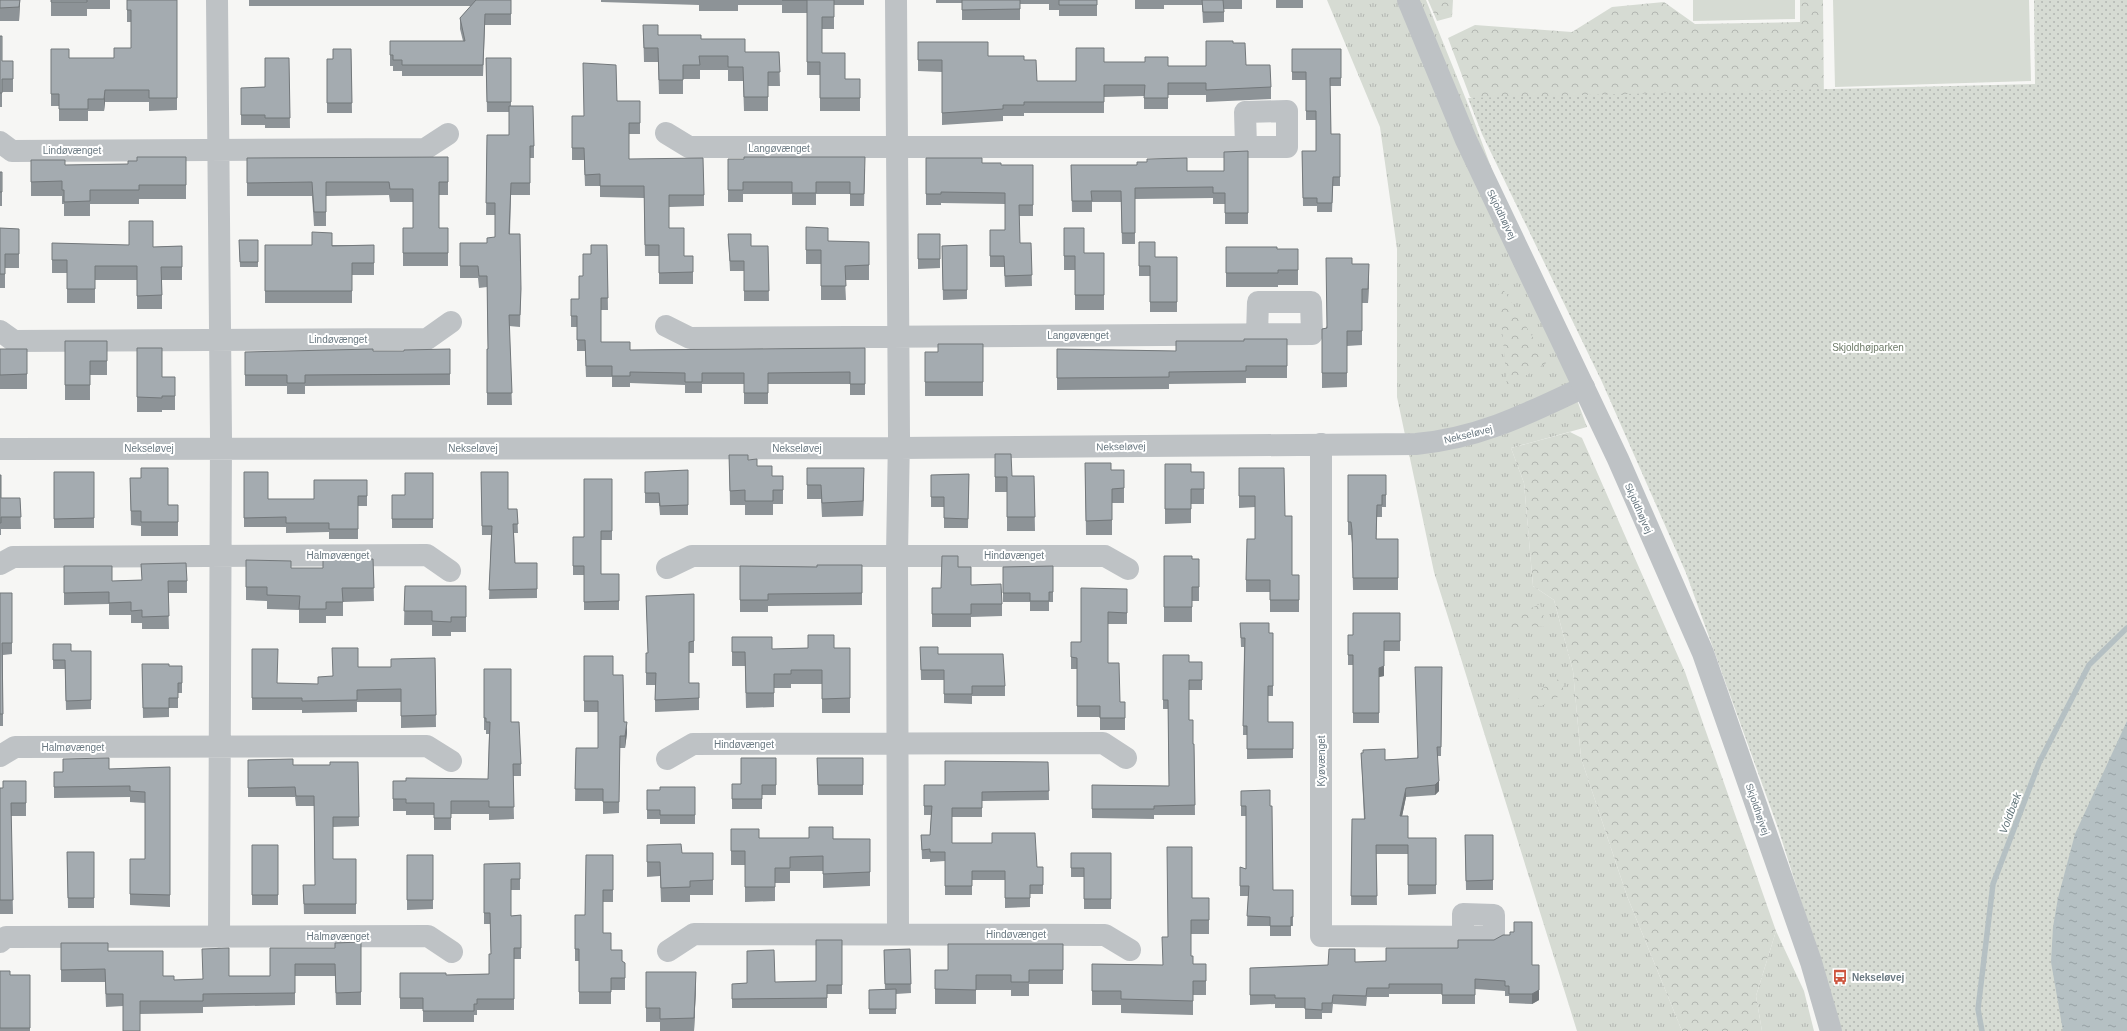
<svg xmlns="http://www.w3.org/2000/svg" width="2127" height="1031" viewBox="0 0 2127 1031" font-family="Arial,sans-serif">
<style>
.grass{fill:url(#grass-tufts)}
.forest{fill:url(#forest-crowns)}
.park{fill:url(#park-dots)}
.pitch{fill:#d6dbd3}
.water{fill:url(#water-ripples)}
.lines{fill:none;stroke-linecap:round;stroke-linejoin:round}
.stream{stroke:#b5c0c3;stroke-width:5.5}
.minor{stroke:#bec2c5;stroke-width:22}
.tertiary{stroke:#bec2c5;stroke-width:22}
.wall{fill:#8d9397}
.shaded-wall{fill:#73787b}
.building{fill:#a4abb0;stroke:#73787b}
.labels{text-anchor:middle;stroke-width:4;stroke-linejoin:round;paint-order:stroke}
.street-label{font-size:10px;fill:#697881;stroke:#fff}
.park-label{font-size:10px;fill:#6c7967;stroke:#fff}
.poi-label{font-size:10px;font-weight:bold;fill:#697881;stroke:#fff;text-anchor:start}
.water-label{font-size:11px;font-style:italic;fill:#65787d;stroke:#fff}
</style>
<defs>
<pattern id="grass-tufts" width="24" height="20" patternUnits="userSpaceOnUse"><rect width="24" height="20" fill="#d6dbd3"/><path d="M3 7l-1-3M5 7V3M7 7l1-3M15 17l-1-3M17 17v-4M19 17l1-3" fill="none" stroke="#b2b6b1"/></pattern>
<pattern id="forest-crowns" width="20" height="18" patternUnits="userSpaceOnUse"><rect width="20" height="18" fill="#d6dbd3"/><path d="M2 6a3 3 0 1 1 6 0M12 15a3 3 0 1 1 6 0" fill="none" stroke="#b2b6b1"/></pattern>
<pattern id="park-dots" width="8" height="8" patternUnits="userSpaceOnUse"><rect width="8" height="8" fill="#d6dbd3"/><path d="M2 2h.1M6 6h.1" fill="none" stroke="#b2b6b1" stroke-width="1.8" stroke-linecap="round"/></pattern>
<pattern id="water-ripples" width="26" height="14" patternUnits="userSpaceOnUse"><rect width="26" height="14" fill="#b5c0c3"/><path d="M2 4q2-2 4 0t4 0M15 11q2-2 4 0t4 0" fill="none" stroke="#97a1a4"/></pattern>
</defs>
<rect width="100%" height="100%" fill="#f6f6f4"/>
<path class="grass" d="M1327,0h99l41,102 120,325 -76,21 13,35 9,103 21,14 19,71 8,87 46,138 55,135h-105l-143,-459 -37,-175v-148l-17,-122z
M1776,931l28,60 10,40h-52l-6,-35z"/>
<path class="forest" d="M1428,0h25l-1,17 -15,4z
M1800,0h23l1,108h-334l-20,-11 -22,-59 27,-13 97,7 40,-25 52,-5 31,22 105,-2z
M1498,281l50,81 -41,25z
M1570,432l12,6 103,234 91,259 -20,65 6,35h-80l-55,-135 -46,-138 -8,-87 -19,-71 -21,-14 -9,-103 -13,-35z
M1540,604l7,23 -23,-1 -22,5 -4,-8z
M1556,679l7,3v12l-21,12 -23,-3 -1,-11 22,-2z"/>
<path class="park" d="M2034,0h93v1031h-285l-64,-203 -92,-255 -84,-191 -120,-248 -14,-36 567,-14z"/>
<path class="pitch" d="M1693,0h102v19l-102,2z
M1833,0h196l2,81 -196,6z"/>
<path class="water" d="M2127,721v310h-64l-12,-69 2,-35 5,-29 17,-64z"/>
<g class="lines">
<path class="stream" d="M1982,1031l-4,-22 15,-125 46,-121 50,-98 38,-37"/>
<path class="minor" d="M217,0l4,438 -2,499
M896,0l3,436 -2,119 1,378
M666,133l23,14h598v-36l-42,1 1,35
M0,142l12,9 413,-2 23,-15
M666,326l24,12 622,-4 -1,-32h-53l-1,32
M0,331l14,10 413,-2 24,-17
M1321,444v492l173,1v-22l-31,-1v23
M0,449l899,-1 517,-4c64,-6 111,-30 168,-57
M0,564l13,-7 414,-2 23,16
M667,568l25,-12h413l23,13
M0,756l15,-9 412,-1 24,15
M667,759l26,-15 410,-1 23,15
M0,942l6,-5 422,-1 24,16
M668,951l26,-17 411,1 25,15"/>
<path class="tertiary" d="M1408,0l58,140 152,319 85,194 108,309 20,69"/>
</g>
<path class="wall" d="M0,0h20l-1,21h-19z
M51,0h59v9h-23v7h-36z
M127,0h50v110l-28,1v-9h-44l-1,9h-16v10h-29v-15h-8v-57l18,9h45l17,-10v-26h-4z
M249,0h262v25h-26l-2,51h-81v-5h-9v-5h-3v-25h73l-3,-12v-11l11,-12h-222z
M601,0h263v5h-30v24h-12v24l23,26h15v32h-40v-36h-13v-62h-25v-8h-44v6h-39v-6l-98,-3z
M936,0h161v16h-38v-6h-10v-6h-29v16h-58v-17h-26z
M1135,0h107v9h-18v13l-21,1 -1,-18h-38v4h-29z
M1276,0h27v8h-27z
M643,25l15,10 43,4 44,13h34l1,34h-12v25h-24l-1,-30h-15v-11h-28v9h-17v15h-24l-1,-32h-14z
M0,36l2,25h11v31h-11v15h-2z
M918,42l70,14 36,4 13,21h39l28,-19 64,4h38l27,-23 13,22 25,22v12l-65,3v-7h-38v14h-24v-13l-40,1v16h-80v3h-21v5l-61,4v-53l-24,-1z
M351,49l1,64h-25v-54h6z
M1292,49h49v37h-11l1,48h9v52h-7l-1,26h-15v-6h-14l-1,-55h14v-31h-10v-40h-14z
M289,58l1,70h-25v-3h-24v-37l24,-1z
M486,58h25v48l23,40v12h-4v37h-19l-1,39 11,55 -1,38 -11,-1 3,79h-25v-56h1l-1,-62 -8,1 -1,-10h-18v-35h27l8,-6v-22h-9l1,-80h22v-23h-22z
M617,101h23v33h-11v25l75,36v11l-35,1v21l15,28h9v28h-34v-28h-14l-1,-58 -44,-1v-11h-15l-1,-26h-12v-44h12z
M1248,151v73h-23v-20h-12v-6l-78,1v45h-13l-1,-42h-29v10h-20l-1,-47 116,6h37z
M186,157v42h-47v5h-49v12h-26v-12h-2v-8h-31v-36l34,5 63,-1 9,-3z
M448,157v38h-9v33h9v38h-45v-38h10v-26h-23l-1,-7 -63,1v30h-12l-2,-30h-65v-38z
M926,158l75,7h32v51h-14l1,27h11l1,43 -27,1 -1,-20h-14v-37h15v-26l-64,-1v2h-15z
M728,159l137,10 -1,37h-14v-12h-34v11h-24v-11h-49v8h-15z
M0,172h2v34h-2z
M806,227l22,14 41,1v38h-24l1,20h-25v-36h-15z
M0,228l19,1v39h-14v20h-5z
M1064,228l20,25h20v57h-29v-40h-11z
M728,234l23,12h17l1,55h-25v-30h-14z
M918,234h22v34l-22,1z
M239,240h19v27h-18z
M1139,242l16,15h22v55h-27v-36h-11z
M52,243l101,4 29,-1v34h-20v29h-25v-29h-42v23h-28v-30h-15z
M265,245h109v30h-22v28h-87z
M607,245l1,65h-7v32l29,8 235,-2v47h-15v-11h-82v20h-24v-20h-42v9h-17v-8l-55,-2v4h-18v-10h-26l-1,-26h-8v-24h-6v-28h8l4,-23 8,-22z
M967,245v54l-24,1 -1,-54z
M1226,247l51,2h21v36h-20v2h-52z
M1352,264l17,14 -1,25h-6v42l-15,1v41l-25,1v-59l4,-1z
M1287,339v39h-41v5l-77,1v5l-112,1v-41l119,2 68,-10z
M65,341h42v34h-17v25h-25z
M983,344v52h-58v-44h13z
M137,348l25,29h13v33h-13v2h-25z
M0,349h27v40h-27z
M450,349v36l-145,1v8h-18v-8h-42v-34l159,-1z
M995,454l17,22h22l1,55h-28v-39h-12z
M729,455l28,11 15,10h11v28h-10v11h-28v-10h-15z
M1085,463l26,7h13v33h-12v32h-26z
M1165,464l26,8h13v32h-13v19l-26,1z
M807,468l57,15 -1,33 -41,1 -1,-18h-14z
M1239,468l46,48 7,59h7v37h-29v-20h-24v-12l9,-41v-32l-16,1z
M688,470v45h-28l-1,-12h-14v-31z
M54,472h40v56h-40z
M244,472l24,27h46l53,-19v26h-9v33h-29v-7l-43,1v-6h-42z
M481,472l27,37h9l1,24h-4l1,30h22v35l-48,1 2,-64h-9z
M433,473v55h-41v-33h13z
M969,474l-1,54h-24v-21h-13v-32z
M0,475l1,23h19l1,31h-20v6h-1z
M1348,475h38v32h-4v10h-5l-1,22h22v51h-45l-1,-47 -1,-8h-3z
M130,478l38,27h10v31h-37v-10l-10,-1z
M612,479v61h-11v34h18v36h-35v-35h-11v-38h11z
M1164,556l28,3h7v42h-7v21h-28z
M373,559l1,42 -31,1v14h-17v7h-27v-13l-32,-1v-8l-21,-1v-40l45,8h32z
M141,564l46,17v12h-19l1,36h-27v-6h-11v-8h-22v-11l-45,1v-39l48,15 30,-1z
M862,565v40l-94,1v6h-28v-46l77,1z
M1053,566v36h-4v9h-19v-9h-27v-35z
M958,567l13,18 31,19v12l-31,1v10h-39v-39h9z
M405,586h61v46h-15v4h-19v-11h-28z
M1127,589v35h-19v39l12,39h5v28h-25v-13h-23v-48h-6v-27h10z
M0,593h12v61l-9,1v71h-3z
M694,594v59h-5v30h10v27l-44,2v-27h-9v-32h2l-2,-57z
M1400,613v38h-16v25l-5,1v46h-26v-58h-5v-30h5z
M1240,623l29,10h4v63h-5v26h25v36l-46,1v-24h-4l1,-88h-3z
M732,637l40,12 78,-1v65h-28v-29h-31v4h-17v19l-28,1 -1,-42h-13z
M53,644l18,7h20v58l-25,1 -1,-41h-12z
M920,647l18,7 67,32v10h-33v8l-28,-1v-23h-23z
M252,649l25,34 41,1 14,-8 26,-9h33l44,-9 1,69 -35,1v-26h-44v10l-55,1v-3h-50z
M1163,655l26,7h13v28h-13v30l4,24h1l1,71h-41v4l-62,-1v-33l77,1 -1,-77h-5z
M584,656l29,19 14,58 -2,15h-5l-1,65 -16,1v-13h-28l1,-53h22v-36h-14z
M142,664l27,2h13v27h-4v15h-9v9l-26,1z
M1442,667l-1,89h-4l2,35 -4,4 -29,2 -4,19 6,22h28v56l-28,1v-41h-32l1,51h-26l1,-86h12l-3,-66 24,7 32,-2z
M484,669l27,53 10,42v12h-8l1,43 -25,1v-6h-38v16h-17v-15h-28v-4h-13v-30l95,-2 1,-45h-3v-4h-2z
M776,758v37h-14v14h-30v-25h9z
M817,758h46v37h-45z
M248,760l45,5h37l28,-3 1,64 -26,1v32h23v55h-52l-1,-29h12l-1,-79h-18l-1,-9h-47z
M1048,762l1,38 -67,1v16h-30v26l85,24h6v27h-13v13l-25,1v-28h-33v15h-27v-34l-15,1v-3h-8l-1,-24h9l1,-20h-7v-30h21z
M170,767v140l-40,-2v-46h15v-56l-15,-1v-5l-76,1v-26h9l46,-3z
M26,781v35h-15l2,98h-13v-126h3z
M695,787v37h-35v-5h-13v-29h13z
M1241,791l32,99h20v36h-2v10h-21v-10h-23l1,-30h-8v-29l6,2v-53h-5z
M731,829l28,9 111,1v47l-47,2v-17h-33v12h-15v18l-30,1v-37h-14z
M1465,835h28v55h-27z
M252,845h26v60h-26z
M647,845l35,8h31v42h-23v7h-29l-1,-26 -13,1z
M67,852h27v56h-26z
M1071,853h40v56h-27v-32h-13z
M407,855h26v54l-26,1z
M613,855v47h-10v31l8,17 11,11 3,2v27h-14v14h-32v-43h-4v-46h10z
M520,863v27h-9v26l10,-1v44h-7v51h-37v5h-3v7h-51v-13h-23v-36l46,2 43,-1 2,-20 -1,-30h-6v-60z
M1192,898h17v36h-18v22l2,8h13v31h-13v20l-72,-2v-8h-29v-41l71,1 5,-28z
M842,940v54h-15v14h-95v-24l43,-2 41,-1z
M361,942v63h-25l-1,-29h-40v29l-92,2v6l-63,1 -17,-8 -17,1 -1,-25h-44v-39l113,37 29,-1 26,-3h41v-28h65z
M1063,944v40h-34v12h-18v-6h-35v14h-41v-34h13z
M910,949l1,44 -15,1v20h-27v-24h16l-1,-40z
M1355,962l177,3 7,10v25l-7,4 -23,-1v-7h-4v-5l-30,-2v15h-33v-10h-53v3h-22l-1,9 -33,-2 -1,9h-10v6h-17v-11h-30v-4l-25,1v-37l78,-3z
M0,971l10,4h20v56h-30z
M646,972l50,14 -2,45h-34v-9h-14z"/>
<path class="shaded-wall" d="M20,0l-1,21v-14z
M105,90v12l-1,9v-12z
M1369,264v14l-1,25v-14z
M864,468v15l-1,33v-15z
M1377,505v12l-1,34v-12z
M1384,666v10l-5,1v-9z
M627,722v11l-2,15v-12z
M1439,781v10l-4,4v-10z
M1406,788v9l-6,29v-10z
M1539,965v35l-7,4v-10z
M696,972v14l-2,45v-13z"/>
<path class="building" d="M0,0h20l-1,7 -19,1z
M51,0h36v2h-36z
M127,0h50v98h-28v-8h-44l-1,9h-16v10h-29v-15h-8v-45h18v9h45v-10h17v-38h-4z
M476,0h35v14h-26l-2,51h-81v-5h-9v-5h-3v-14h75l-5,-23z
M782,0h52v17h-12v36h23v26h15v19h-40v-36h-13v-62z
M962,0h58v9l-58,1z
M1059,0h38v5h-38z
M1202,0h21l1,12h-21z
M643,25h15v10h43v4h44v13h34l1,20h-12v25h-24l-1,-30h-15v-11h-29l1,9h-17v15h-24l-1,-32h-14z
M0,36h2v25h11v18h-11v14h-2z
M1206,41h27v2h12l1,22h24l1,22 -65,3v-7h-38v15h-24l1,-13h-41v17h-80v3h-21v4l-61,4v-53h-24v-18h70v14h36v4h12l1,21h39v-33h28v14h41v-5h23v9h38z
M333,49h18l1,54h-25v-44h6z
M1292,49h49v29h-11l1,56h9v43h-7l-1,26h-15v-5h-14l-1,-47h14v-40h-10v-39h-14z
M265,58h24l1,60h-25v-3h-24v-27l24,-1z
M486,58h25v44h-24z
M583,63l33,2 1,36h23v22h-11v36l74,-1 1,37h-35v33h15v28h9v16l-34,1v-28h-14l-1,-59h-44v-12l-15,1 -1,-27h-12v-32h12z
M509,106h24l1,40h-4v37h-19l-2,51h11l1,55 -1,26h-11l3,78h-25v-44h1l-1,-73h-8l-1,-10h-18v-23h27v-5l8,-1v-34h-9l1,-68h22z
M1248,151v62h-23v-20h-12v-6l-78,1v45h-13l-1,-42h-30l1,10h-20l-1,-36h66v-3h10v-3l40,-1v13h37v-19z
M137,157h49v28h-47v5h-49v11l-26,1v-12h-2v-9l-31,1v-22h34v5l63,-1v-3h9z
M448,157v25h-9v46h9v25h-45v-25h10v-39h-23l-1,-7h-63v30h-12l-2,-30 -65,1v-25z
M744,157h121l-1,37h-14v-12h-34v11h-24v-11h-49v8h-15v-31h16z
M926,158h56v5h19v2h32v40h-14l1,38h11l1,32 -27,1 -1,-20h-14v-26h15v-37l-64,-1v2h-15z
M0,172h2v20h-2z
M129,221h24v26l29,-1v21h-21l1,28 -25,1v-30h-42v23h-28v-29h-15v-17l77,2z
M806,227l22,1v13l41,1v23l-24,1 1,20h-25v-36h-15z
M0,228l19,1v25h-14v20h-5z
M1064,228h20v25h20v42h-29v-39h-11z
M312,232l20,1v13l42,-1v18h-22v28h-87v-46h47z
M728,234h23v12h17l1,45h-25v-30h-14z
M918,234h22v25h-22z
M239,240h19v22h-18z
M1139,242h16v15h22v45h-27v-36h-11z
M591,245h16l1,53h-7v44h29v8l235,-2v36h-15v-12l-82,1v20h-24v-20h-42v9h-17v-9l-55,-1v4h-18v-10h-26l-1,-26h-8v-24h-6v-17h8v-23h4v-22h8z
M967,245v45h-24l-1,-44z
M1226,247h51v2h21v21h-20v3h-52z
M1326,258h26v6h17l-1,25h-6v42h-15v42h-25v-44l5,-1z
M1244,339h43v27h-41v5l-77,1v5l-112,1v-29l119,2v-10h68z
M65,341h42v20h-17v24h-25z
M938,344h45v38h-58v-30h13z
M137,348h25v29h13v19h-13v2l-25,-1z
M0,349h27v25l-27,1z
M373,349v2h31v-1l46,-1v25l-145,1v8h-18v-8h-42v-23z
M995,454h16l1,22h22l1,41h-28v-40h-12z
M729,455h19v5l9,-1v7h15v10h11v14h-10v11h-28v-11l-15,1z
M1085,463h26v7h13v18l-12,1v31l-26,1z
M1165,464h26v8h13v17h-13v20h-26z
M141,468h27v37h10v17h-37v-11h-10l-1,-33h11z
M807,468h57l-1,33 -41,2 -1,-18h-14z
M1239,468h45l1,48h7v59h7v25h-29v-20h-24l1,-41h8v-43h-16z
M688,470v35l-28,1 -1,-13h-14v-21z
M54,472h40v46l-40,1z
M244,472h24v27h46v-19h53v16h-9v33h-29v-6h-43v-6l-42,1z
M481,472h27v37h9l1,15h-5l2,39h22v26l-48,1 3,-64h-10z
M405,473h28v46h-41v-24h13z
M969,474l-1,45 -24,-1v-21h-13v-22z
M0,475h1v23h19l1,19h-20v6h-1z
M1348,475h38v20h-4v10h-5l-1,34h22v39h-45l-1,-48 -1,-8h-3z
M584,479h28v52h-11v43h18v27l-35,1v-36h-11v-29h11z
M942,556h16v11h13v18l30,-1 1,20h-31v10h-39v-26h9z
M1164,556h28v3h7v28h-7v20h-28z
M373,559l1,29h-32l1,14h-17v7h-27l1,-13 -33,-1v-8h-21v-27l45,1v7h32v-8z
M186,563l1,18h-19l1,35 -27,1v-7l-11,1v-9l-22,1v-11l-45,1v-27h48v15l30,-1 -1,-16z
M817,565h45v28l-94,1v6h-28v-34l77,1z
M1053,566v26h-4v9h-19v-8h-27v-26z
M405,586h61v31h-15v5l-19,-1v-10h-28z
M1081,588l46,1v24l-19,-1v51h11l1,39h5v16h-25v-12h-23v-48l-6,-1v-15h10z
M0,593h12v50h-10l1,71h-3z
M694,594v47l-5,1v41h10v15l-44,2 1,-27h-10v-20h2l-2,-57z
M1353,613h47v28h-16v25l-5,2v45h-26v-58h-5v-20h5z
M1240,623h29v10h4v53h-5v36h25v27h-46v-23h-4l2,-88h-4z
M808,635h26v13h16v50l-28,1v-29h-31v4h-17v19h-28l-1,-41h-13v-15h40v12l36,-1z
M53,644h18v7h20v49l-25,1 -1,-41h-12z
M920,647h18v7h65l2,32h-33v8h-28v-24h-23z
M332,648h26v19h33v-8l44,-1 1,57 -35,1v-27l-44,1v10l-55,1v-3h-50v-49h26l-1,34 41,1v-7l15,-1z
M1163,655h26v7h13v18h-13v40h4v24h1l1,61 -41,1v3h-62v-24l77,1 -1,-86h-5z
M584,656h29v19h10l1,47h3l-2,14h-5l-1,66h-16v-13h-28l1,-41h22v-47h-14z
M142,664h27v2h13v17h-4v15h-9v10h-26z
M1415,667h27l-1,80h-4l2,34 -4,4 -29,3 -6,28h8v22h28v47h-28v-40h-32l1,51h-26l1,-77h13l-4,-66h2v-3l22,-1v11l33,-2z
M484,669h27v53h8l2,42h-8l1,43h-25v-6h-38v17h-17v-15h-28v-4h-13v-18h13v-3l82,1 2,-57h-4v-4h-2z
M109,758v11l61,-2v128l-40,-1v-35h15v-67l-15,-1v-5l-76,1v-15h9v-13z
M741,758h35v27h-14v14h-30v-15h9z
M817,758h46v27h-45z
M293,759v6h37v-3h28l1,55h-26v42h23v45h-52l-1,-19h12l-1,-89h-18l-1,-9 -47,1v-28z
M945,761l103,1 1,29 -67,1v16h-30v35h40v-10h43l2,34h6v18h-13v13h-25v-27h-33v15h-27v-34h-15v-3l-8,1 -1,-15h9l2,-29h-8v-21h21z
M3,781h23v22h-15l2,97h-13v-112h3z
M660,787h35v28h-35v-5h-13v-20h13z
M1270,790v16h2l1,84h20v27h-2v9h-21v-9l-23,-1 2,-30h-9v-19l6,2v-63h-5v-15z
M809,827h24v12h37v33l-47,2v-18l-33,1v11h-15v19h-30v-36h-14v-22h28v9h50z
M1465,835h28v45l-27,1z
M681,844l1,9h31v27l-23,1v6l-29,1 -1,-26h-13v-17z
M252,845h26v50h-26z
M1167,847h25v51h17v22h-18v36h2v8h13v17h-13v20l-72,-2v-8h-29v-27l71,1 -1,-28h6z
M67,852h27v46h-26z
M1071,853h40v46h-27v-31h-13z
M407,855h26v45h-26z
M586,855h27v35h-10v43h8v17h11v11l3,2v15h-14v14h-32v-43h-4v-34h10z
M520,863v16h-9v37l10,-1v33h-7v51h-37v5h-3v7h-51v-13h-23v-25h46v2l43,-1v-20h2l-1,-41h-6v-49z
M1514,922h18v43h7v25l-7,4h-23v-8h-4v-5l-30,-2v16h-33v-11h-53v4h-22l-1,8 -33,-1 -1,8h-10v7l-17,-1v-11h-30v-3h-25v-27l78,-3 1,-16h26v13l31,-1v-13h72v-8h36l9,-5h7v-3h4z
M816,940h26v45h-15v13l-95,1v-15l15,-1v-32l27,-1 1,32 41,-1z
M361,942v50l-25,1 -1,-29h-40v29l-92,1v7h-63v30h-17v-37h-17l-1,-25 -44,1v-27h47v8h55v25h11v4l29,-1 -1,-30 27,-1v28h41v-28h65v-5z
M948,944h115v26h-34v12h-18v-7h-35v15l-41,-1v-19h13z
M910,949l1,35h-26l-1,-34z
M0,971h10v4h20v53h-30z
M646,972h50l-2,46 -34,1v-11h-14z
M896,989v20h-27v-19z"/>
<defs>
<g id="bus-bare" transform="scale(1.2)"><path d="M-5-6H5V4H4V6H2V4H-2V6H-4V4H-5ZM-3.5-4V0h7V-4ZM-3.5 1.2v1.5H-2V1.2ZM2 1.2v1.5H3.5V1.2Z" fill="#cd543d" stroke="#fff" stroke-width="2.5" paint-order="stroke"/></g>
</defs>
<g fill-rule="evenodd">
<use href="#bus-bare" x="1840" y="977"/>
</g>
<g class="labels">
<g class="street-label">
<text x="779" y="152">Langøvænget</text>
<text x="72" y="154">Lindøvænget</text>
<text transform="translate(1502 214) rotate(64)" y="4">Skjoldhøjvej</text>
<text x="1078" y="339">Langøvænget</text>
<text x="338" y="343">Lindøvænget</text>
<text transform="translate(1468 434) rotate(-14)" y="4">Nekseløvej</text>
<text transform="translate(1121 446) rotate(-1)" y="4">Nekseløvej</text>
<text x="149" y="452">Nekseløvej</text>
<text x="473" y="452">Nekseløvej</text>
<text x="797" y="452">Nekseløvej</text>
<text transform="translate(1639 508) rotate(66)" y="4">Skjoldhøjvej</text>
<text x="338" y="559">Halmøvænget</text>
<text x="1014" y="559">Hindøvænget</text>
<text x="744" y="748">Hindøvænget</text>
<text x="73" y="751">Halmøvænget</text>
<text transform="translate(1321 761) rotate(-90)" y="4">Kyøvænget</text>
<text transform="translate(1758 809) rotate(71)" y="4">Skjoldhøjvej</text>
<text x="1016" y="938">Hindøvænget</text>
<text x="338" y="940">Halmøvænget</text>
</g>
<g class="park-label">
<text x="1868" y="351">Skjoldhøjparken</text>
</g>
<g class="poi-label">
<text x="1852" y="981">Nekseløvej</text>
</g>
<g class="water-label">
<text transform="translate(2010 813) rotate(-69)" y="4">Voldbæk</text>
</g>
</g>
</svg>
